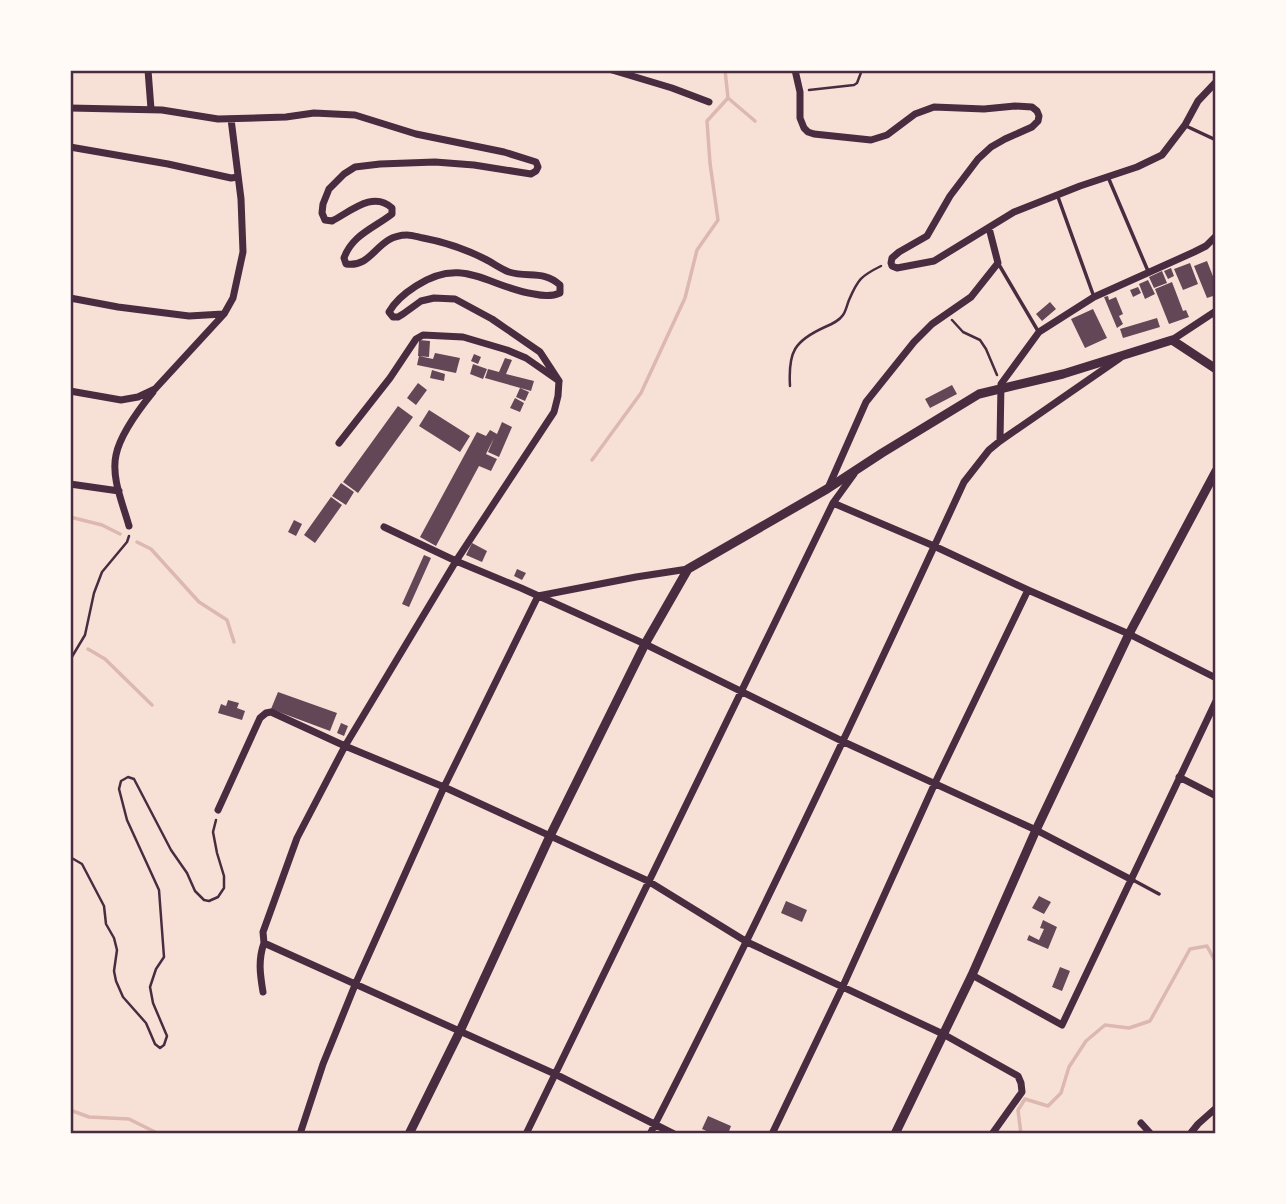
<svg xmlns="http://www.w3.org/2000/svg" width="1286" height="1204" viewBox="0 0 1286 1204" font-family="Ubuntu,sans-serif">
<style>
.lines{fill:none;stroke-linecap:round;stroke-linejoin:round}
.stream{stroke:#dcb8b0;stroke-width:3.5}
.building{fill:#644757}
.path{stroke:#4a2c40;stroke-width:2.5}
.service{stroke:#4a2c40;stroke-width:3.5}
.minor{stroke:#4a2c40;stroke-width:7}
.tertiary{stroke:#4a2c40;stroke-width:9}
.neatline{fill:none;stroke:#4a2c40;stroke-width:2.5}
</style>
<rect width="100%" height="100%" fill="#f7e1d7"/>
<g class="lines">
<path class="stream" d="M728,98l27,23
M592,460l49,-67 44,-95 12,-48 21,-30 -8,-57 -3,-42 21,-23 -3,-28
M70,517l32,8 18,9
M137,542l14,7 48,53 28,18 7,22
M70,639l1,1
M88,649l17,10 47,46
M70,1110l19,7 40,2 30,15
M1021,1134l-3,-24 7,-11 23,7 13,-13 8,-26 17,-26 19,-16 24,3 21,-7 40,-72 17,-3 9,17"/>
</g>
<path class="building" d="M1207,261l9,23v11l-9,3 -13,-32z
M1190,263l8,21 -15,6 -9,-21z
M1171,268l3,8 -6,3 -4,-8z
M1162,271l5,12 -13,5 -5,-11z
M1148,280l7,14 -10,5 -6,-15z
M1172,282l11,29 3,-1 3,7 -20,7 -14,-35z
M1138,287l3,6 -8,4 -3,-7z
M1108,296l1,4 7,-3 7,17 -4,2 4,8 -6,4 -13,-31z
M1050,302l6,7 -14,12 -6,-7z
M1093,309l14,29 -22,10 -14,-29z
M1157,318l3,9 -37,11 -3,-9z
M419,340l11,1 -1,16 -11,-1z
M435,353l25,5 -4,15 -39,-8 2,-9 14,3z
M474,354l7,3 -3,7 -7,-3z
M505,358l7,2 -6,14 28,7 -3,10 -46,-13 3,-9 11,3z
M473,364l14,5 -4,10 -13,-5z
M432,370l13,4 -1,7 -14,-3z
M418,383l9,7 -11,15 -9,-7z
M952,385l5,9 -27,14 -5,-9z
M520,388l9,4 -4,9 -9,-4z
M515,398l9,5 -4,9 -10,-4z
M398,406l15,11 -55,76 -15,-11z
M429,410l41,26 -10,16 -41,-26z
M502,422l10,5 -13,30 -11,-5 6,-14 -8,16 11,5 -6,12 -12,-5 -43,80 -16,-9 57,-105 9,4 4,-6 7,4z
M341,483l13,9 -8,13 -14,-9z
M331,497l11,8 -27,38 -11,-8z
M294,520l8,4 -6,12 -8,-4z
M472,543l15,8 -5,11 -16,-7z
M424,555l7,3 -22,49 -7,-3z
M517,569l9,4 -4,7 -8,-4z
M278,692l59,21 -7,18 -59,-22z
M228,700l11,3 -2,5 8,3 -3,9 -24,-7 3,-9 5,2z
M341,723l7,3 -4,10 -7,-3z
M1039,896l12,6 -7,12 -12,-6z
M786,901l21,9 -5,12 -21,-9z
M1043,920l14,7 -9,22 -21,-9 2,-5 10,5 5,-11 -4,-1z
M1060,967l10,4 -8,20 -10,-4z
M708,1116l23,10 -3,8h-15l-11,-5z"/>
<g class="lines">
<path class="path" d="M809,90l45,-5 3,-2 5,-13
M952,320l11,12 17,8 6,9 11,26
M790,386c-2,-34 4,-45 35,-59 7,-3 14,-6 18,-12 3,-4 4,-10 6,-15 9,-21 12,-24 32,-34
M70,660l15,-25 9,-42 8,-21 25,-30 2,-6
M70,857l12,7 22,42 2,18 8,14 3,12 -3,21 2,10 7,16 23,26 9,21 5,4 4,-3 3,-9 -14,-33 -3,-16 6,-18 8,-12 -5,-67 -32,-70 -8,-31 2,-8 7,-4 6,2 37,71 16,23 8,18 9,9 5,1 9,-4 6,-9v-12l-7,-23 -4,-21 3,-12"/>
<path class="service" d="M1186,126l30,14
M1108,177l40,94
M1058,197l36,100
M998,263l40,68
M1133,880l26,14"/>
<path class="minor" d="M148,70l3,39
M612,70l60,18 37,14
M795,70l5,22v26l4,10 4,4 6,2 57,6 16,-5 28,-21 19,-7 50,2 31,-3 17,1 5,4 2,5 -1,5 -6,6 -27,12 -14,8 -13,12 -28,37 -23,40 -28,16 -7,6 -1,5 1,3 5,2 37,-7 80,-49 66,-26 57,-19 25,-12 23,-30 13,-24 18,-19
M70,108l92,2 56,9 68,-2 28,-4 41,2 61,19 88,18 32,10 2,5 -2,4 -5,3 -57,-9 -39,-3 -55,2 -25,3 -11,7 -15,15 -6,15 -1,9 3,7 7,1c18,-9 41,-31 60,-13v6c-18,14 -40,21 -48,44l2,6c28,4 30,-29 61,-29 5,0 11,2 16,3 22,4 42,11 62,21 8,4 16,10 24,13 19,6 35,-2 51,13v8c-9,4 -17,3 -26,1 -46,-7 -71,-39 -118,-8 -11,7 -21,15 -27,26l4,5h5l5,-3 18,-13 13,-3 21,1 37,20 48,33 19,29
M70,147l98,17 63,14 7,-1
M70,298l48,9 71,9 34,-2
M1172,340l44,-29
M70,391l51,9 17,-3 17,-8 69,-75 9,-16 10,-46 -2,-53 -10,-80
M1000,441l1,-57 38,-52 55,-35 100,-45 12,-6 10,-10
M339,443l51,-65 26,-39 7,-4 40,2 44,13 19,8 33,23 -1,15 -4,16 -98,149 -111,185 -48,92 -34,94 1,11 291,131 119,60
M70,484l49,7
M828,488l38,-86 48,-60 18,-18 39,-27 27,-34 -9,-35
M833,503l101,43 94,44 101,44 87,44
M129,526c-6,-22 -18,-48 -13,-71 4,-20 24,-47 37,-63
M384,527l72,34 65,27 124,56 199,98 192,88 96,50
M1179,777l37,19
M218,810l42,-92 6,-5 5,-1 74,34 99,41 204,94 99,61 196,92 75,42 3,7 1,9 -30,42
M972,975l90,50 154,-324
M263,992c-3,-18 -5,-32 1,-49
M1141,1123l10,11
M300,1134l23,-70 32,-79 89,-198 94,-191 98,-19 52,-8
M526,1134l307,-631 21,-29
M650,1134c110,-215 213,-433 314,-652l25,-32 11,-9 120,-83
M772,1134l71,-148 92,-203 93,-193
M1190,1134l8,-10 18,-16"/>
<path class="tertiary" d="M409,1134l51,-103 90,-195 95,-192 43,-75 139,-80 55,-36 97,-59 84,-20 109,-34 44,29
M895,1134l77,-159 64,-145 93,-196 87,-163"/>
</g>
<rect width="1286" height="1204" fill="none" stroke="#fffaf5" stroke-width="144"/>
<rect x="72" y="72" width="1142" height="1060" class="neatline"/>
</svg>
